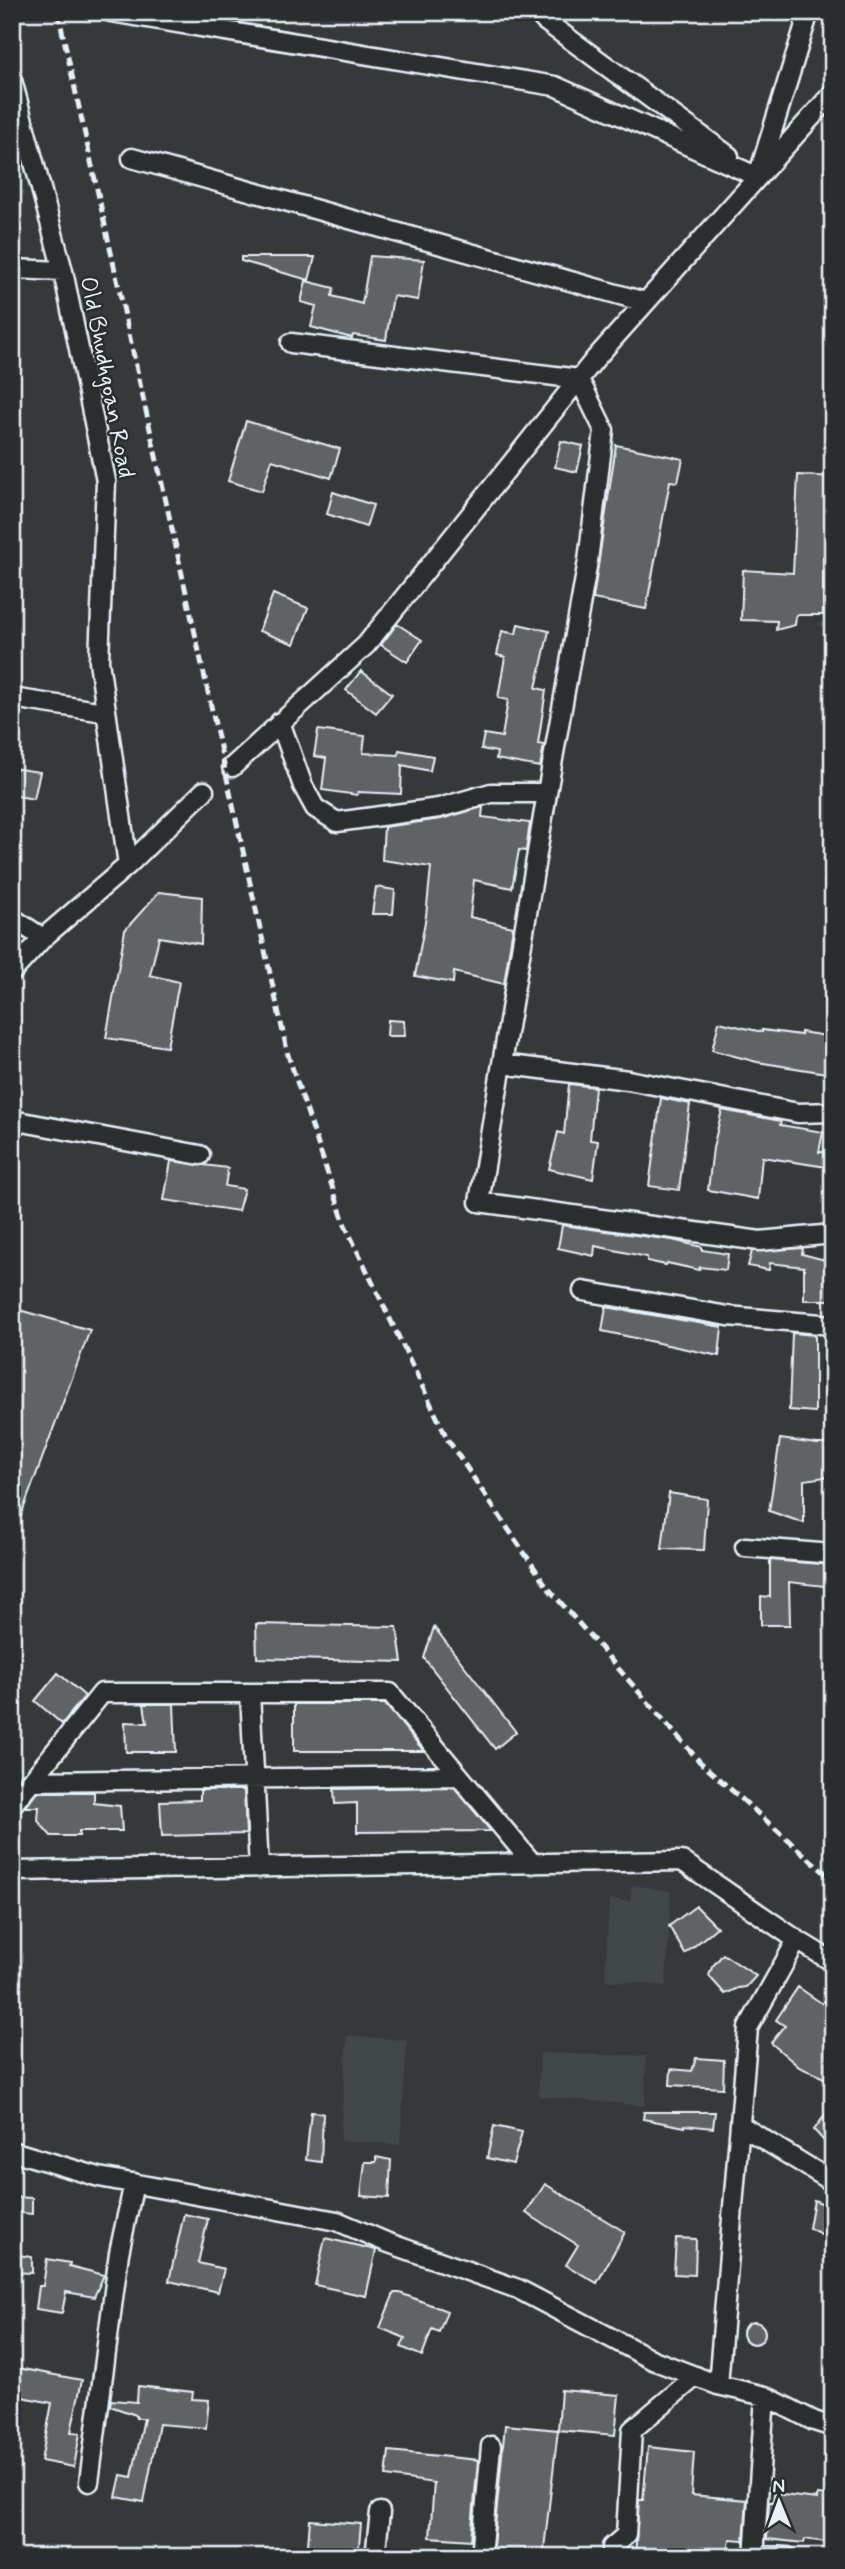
<svg xmlns="http://www.w3.org/2000/svg" width="845" height="2569" viewBox="0 0 845 2569" font-family="Mynerve,sans-serif">
<style>
.built{fill:#424647}
.building{fill:#5f6365;stroke:#e8f1f8;stroke-width:2}
.lines{fill:none;stroke-linecap:round;stroke-linejoin:round}
.minor-casing{stroke:#e8f1f8;stroke-width:23}
.minor{stroke:#2a2d2e;stroke-width:18}
.rail{stroke:#e8f1f8;stroke-width:5;stroke-dasharray:10 5;stroke-linecap:butt}
.labels{text-anchor:middle;stroke-width:5;stroke-linejoin:round;paint-order:stroke}
.street-label{font-size:24px;fill:#e8f1f8;stroke:#2a2d2e}
</style>
<rect width="100%" height="100%" fill="#35393a"/>
<filter id="ink" filterUnits="userSpaceOnUse"><feTurbulence type="fractalNoise" baseFrequency=".0143" numOctaves="2"/><feDisplacementMap in="SourceGraphic" scale="14" xChannelSelector="R" yChannelSelector="G"/><feConvolveMatrix kernelMatrix="1 2 1 2 8 2 1 2 1" color-interpolation-filters="sRGB"/></filter>
<g filter="url(#ink)">
<path class="built" d="M632,1885l39,6 -5,95 -61,-6 4,-81 21,2z
M347,2036l60,4 -7,105 -60,-4z
M540,2053l106,3 -1,50 -107,-10z"/>
<path class="building" d="M370,256l54,4 -6,40 -25,-4 -7,44 -33,-5 -1,3 -41,-11 5,-21 -15,-4 5,-21 28,7 -2,8 30,8z
M241,257h74l-6,23 -68,-19z
M246,421l94,28 -9,29 -59,-18 -10,31 -34,-10z
M561,441l22,5 -6,26 -22,-5z
M616,445l67,14 -5,23 -8,-1 -24,128 -53,-10z
M798,475l35,2 -3,81 -7,-1v58h-27l-1,10 -19,5 1,-9 -36,-1 2,-50 50,3z
M333,492l40,13 -7,22 -39,-13z
M273,594l35,14 -14,36 -35,-13z
M397,624l25,16 -15,22 -26,-17z
M518,624l31,7 -13,57 10,2 -8,54 6,1 -4,22 -44,-8 1,-7 -16,-3 3,-15 18,3 6,-37 -10,-2 7,-41 -8,-2 5,-24 14,3z
M361,671l31,23 -16,19 -30,-23z
M318,730l47,6 -2,17 35,2 1,-5 34,6 -3,15 -28,-6 -1,29 -43,-2 -1,3 -35,-5 4,-32 -12,-2z
M12,768l28,4 -6,27 -22,-4z
M483,807l-1,10 48,6 -4,28 -7,-1 -7,38 -38,-8 -4,37 43,10 -9,57 -50,-12 -1,11 -38,-7 11,-60 5,-49 -49,-7 2,-33 57,-8z
M376,887l19,3 -2,24h-21z
M159,892l43,5 -1,47 -42,-7 -9,38 29,7 -12,65 -61,-9 19,-108z
M388,1020l16,1 1,15h-18z
M719,1022l43,10v-2l39,5v-3l32,5v37l-76,-12 -45,-12z
M569,1084l26,3 -5,53 8,1 -5,38 -44,-10 9,-37 6,2z
M661,1098l29,6 -11,86 -30,-4z
M722,1110l59,11 -1,4 43,7 -4,20h14v16l-71,-11 -4,42 -50,-9 5,-42z
M171,1161l57,7 -3,18 19,3 -6,22 -74,-11z
M562,1225l110,15 30,7v3l26,4 -2,16 -26,-3 -1,3 -32,-7 -1,2 -19,-4v-4l-52,-11 -1,10 -36,-8z
M803,1248l-1,6 31,8v38h-29v-33l-34,-4 -1,7 -21,-4 4,-15z
M606,1307l116,20 -3,29 -117,-25z
M12,1308l78,22 -76,204 -2,-1z
M792,1333l23,2v77l-26,-2z
M780,1439l37,5h16v32l-29,4v43l-35,-12z
M669,1493l38,6 -3,51 -42,-1z
M770,1560l63,5v22l-44,-5 1,43h-29v-29l9,1z
M256,1624l141,3 5,35 -145,-4z
M434,1627l82,105 -21,17 -71,-91z
M58,1673l27,23 -23,28 -27,-23z
M144,1704h30l2,48h-50l-1,-30 22,1z
M294,1704h91l39,47h-130z
M454,1787l37,44 -134,1v-29l-22,1 -1,-15z
M200,1790h44l2,44 -84,2 -2,-35 40,-1z
M37,1792h57v11l26,3 2,25h-43v5h-28l-13,-15 1,-14h-13z
M696,1906l21,21 -32,27 -16,-28z
M723,1954l33,22 -10,11 -8,1 -13,6 -16,-18 3,-9z
M798,1987l35,24v71l-34,-15 -28,-24 14,-17 -9,-6z
M696,2058l28,2 -1,28 -53,-3 1,-16 21,2z
M833,2104v28l-9,9 -10,-11z
M311,2112l12,1 -2,49 -15,-2z
M644,2112h71l-2,16 -28,-3v2l-42,-8z
M494,2126l28,6 -9,32 -26,-6z
M376,2157l15,3 -2,38 -28,-2 4,-34h11z
M545,2184l80,48 -28,51 -31,-18 12,-20 -52,-32z
M12,2197l20,1v16l-20,-2z
M814,2200l19,8v32l-24,-12z
M184,2214l24,5 -10,44 26,6 -6,23 -49,-11z
M325,2238l51,12 -10,46 -51,-11z
M676,2238l20,1 -1,36 -21,-1z
M12,2254l20,3v16l-20,-1z
M47,2259l23,4 -1,3 35,9 -10,22 -28,-5 -4,21 -26,-4 3,-23h4z
M394,2293h6l47,18 -8,21 -7,-3 -10,27 -21,-9 4,-9 -25,-10z
M743 2333a11 11 0 1 1 22 0a11 11 0 1 1-22 0Z
M12,2367l70,13 -11,52 9,1 -6,34 -33,-6 11,-58 -40,-8z
M138,2386l55,6 -1,7 17,1 -3,28 -47,-4 -15,78 -28,-5 5,-22 11,2 12,-59h-8v-3l-26,-9 1,-6 26,2z
M561,2390l58,5 -4,40 -57,-5z
M505,2425l53,5 -15,127h-51z
M648,2447l46,5 -3,43 56,5 -3,40 -14,-1 -3,18h-92l4,-57h4z
M389,2451l89,9 -7,80 -41,-3 4,-54 -48,-7z
M774,2494l43,5v-4l16,2v46l-28,-4 -1,4 -37,-4 2,-37h4z
M310,2520l51,4 -3,33h-51z"/>
<g class="lines">
<g class="minor-casing">
<path id="minor" d="M111,12l444,74 203,91
M537,12l8,9 184,135
M12,80l51,191 43,210 -7,180 29,204 -85,73 -31,34
M132,158l513,144
M760,170l49,-158
M12,269l51,2
M12,698l92,14
M280,722l23,64 12,22 22,14 102,-14 52,-15h56l41,-232 16,-131 -25,-51 -288,-36
M232,767l134,-122 229,-286 238,-266
M547,793l-68,409 281,39 73,-7
M128,865l76,-74
M12,918l31,20
M502,1064l126,16 170,33 35,-1
M12,1120l188,35
M583,1291l145,25 105,9
M745,1547l88,7
M250,1693l9,175
M30,1781l429,-5
M12,1805l90,-112h288l143,171
M12,1871l670,-10 115,79 36,22
M740,2125l93,57
M12,2151l87,26 238,44 49,21 132,47 135,71 65,25 47,11 49,25 19,6
M718,2385l30,-357 49,-88
M89,2482l30,-229 15,-70
M754,2555l33,2
M375,2557l5,-45
M481,2557l10,-111
M612,2557v-10l14,-12 6,-105 64,-54
M754,2557l11,-161"/>
</g>
<use href="#minor" class="minor"/>
<path class="rail" d="M58,12l230,1043 57,170 103,215 100,148 152,174 133,118"/>
</g>
</g>
<g class="labels">
<g class="street-label">
<text transform="translate(108 377) rotate(79)" y="8">Old Bhudhgoan Road</text>
</g>
</g>
<rect width="845" height="2569" fill="none" stroke="#2a2d2e" stroke-width="42"/>
<rect x="21" y="21" width="803" height="2527" fill="none" stroke="#e8f1f8" stroke-width="2.5" filter="url(#ink)"/>
<g transform="translate(779 2502) rotate(359)" stroke="#2a2d2e" stroke-width="5" paint-order="stroke">
<path d="M0-5L12 26L0 18L-12 26Z" fill="#e8f1f8"/>
<text y="-10" font-size="19" font-weight="bold" text-anchor="middle" fill="#e8f1f8">N</text>
</g>
</svg>
